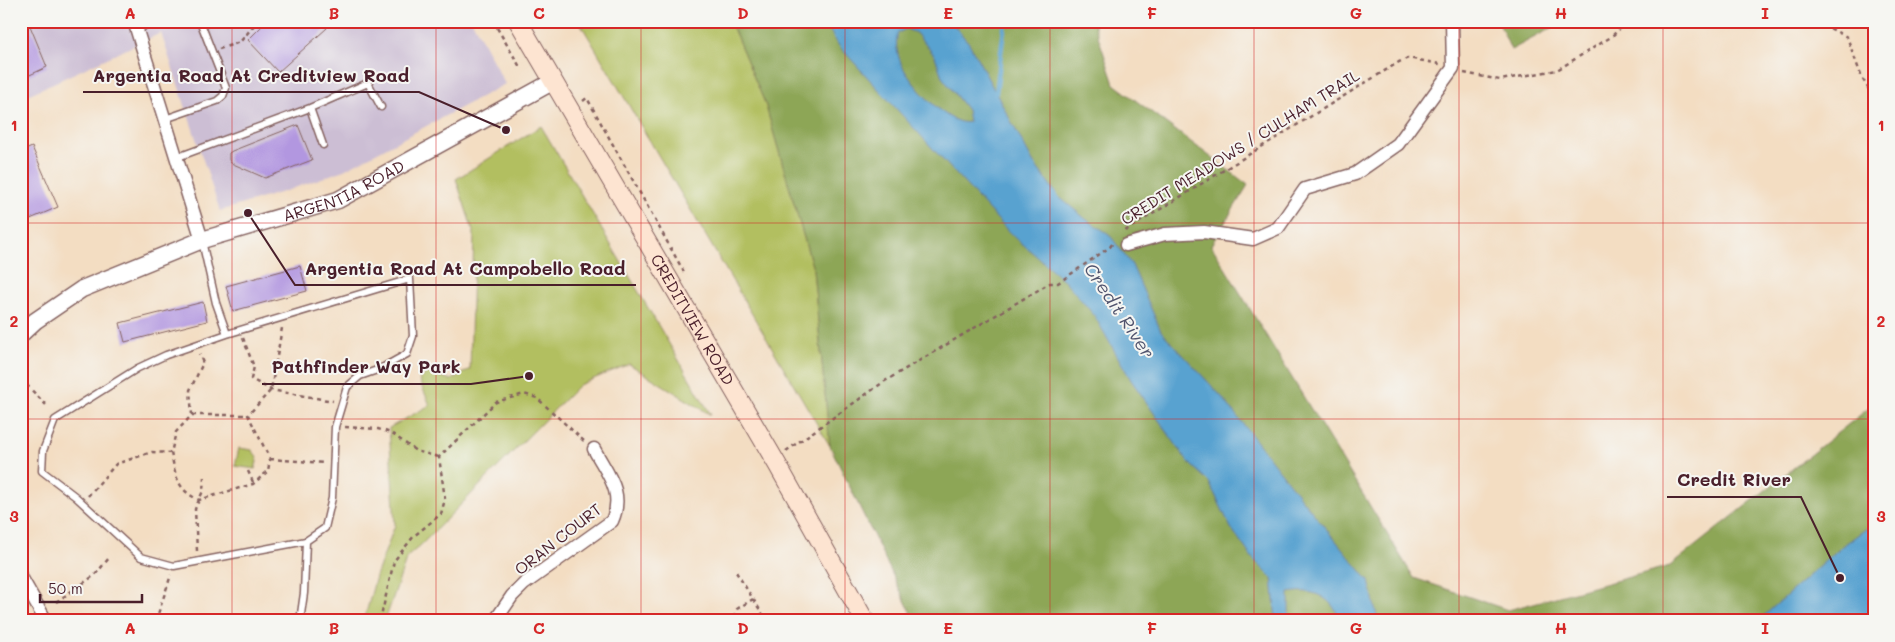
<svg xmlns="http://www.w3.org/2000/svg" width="1895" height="642" viewBox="0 0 1895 642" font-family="Mali,sans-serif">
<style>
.industrial{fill:#ccbed4}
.green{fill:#b2bf60;stroke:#7e6f46}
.forest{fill:#8da656;stroke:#6c6240}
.water{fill:#59a2d0;stroke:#52607e;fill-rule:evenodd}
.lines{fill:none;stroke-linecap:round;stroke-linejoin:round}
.stream{stroke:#59a2d0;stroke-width:4.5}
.building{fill:#b297e0}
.service-casing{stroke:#856260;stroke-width:9}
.minor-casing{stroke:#856260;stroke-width:15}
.tertiary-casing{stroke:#856260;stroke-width:19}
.secondary-casing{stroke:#856260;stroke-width:20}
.path{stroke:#856260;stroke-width:2.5;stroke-dasharray:4 4;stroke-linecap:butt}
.service{stroke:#fff;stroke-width:6}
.minor{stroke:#fff;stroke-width:12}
.tertiary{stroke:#fff;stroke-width:16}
.secondary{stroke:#fde4d1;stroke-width:18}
.grid{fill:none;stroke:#d62828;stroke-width:1;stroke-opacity:0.55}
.labels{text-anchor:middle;stroke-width:4;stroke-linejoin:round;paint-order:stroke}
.street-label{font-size:16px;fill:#4a1f2b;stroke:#f6f6f2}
.water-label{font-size:18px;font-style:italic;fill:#50536d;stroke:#f6f6f2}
.leader{fill:none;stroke:#4a1f2b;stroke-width:2}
.callout-dot{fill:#4a1f2b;stroke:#f6f6f2;stroke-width:2}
.callout-label{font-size:18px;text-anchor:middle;font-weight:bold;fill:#4a1f2b;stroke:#f6f6f2;stroke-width:4;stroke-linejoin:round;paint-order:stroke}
.neatline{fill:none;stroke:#d62828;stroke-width:2}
.grid-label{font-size:16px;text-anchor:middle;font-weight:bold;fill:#d62828}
</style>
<rect width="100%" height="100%" fill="#f6f6f2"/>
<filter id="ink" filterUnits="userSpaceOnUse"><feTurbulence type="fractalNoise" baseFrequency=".02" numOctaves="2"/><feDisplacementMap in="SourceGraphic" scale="10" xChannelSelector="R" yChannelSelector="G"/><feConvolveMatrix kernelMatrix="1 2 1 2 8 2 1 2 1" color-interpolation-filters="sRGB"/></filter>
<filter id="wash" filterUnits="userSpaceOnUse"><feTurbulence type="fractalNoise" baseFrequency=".0096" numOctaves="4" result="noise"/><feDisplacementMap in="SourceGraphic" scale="20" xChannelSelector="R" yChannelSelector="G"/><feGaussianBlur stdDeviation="1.12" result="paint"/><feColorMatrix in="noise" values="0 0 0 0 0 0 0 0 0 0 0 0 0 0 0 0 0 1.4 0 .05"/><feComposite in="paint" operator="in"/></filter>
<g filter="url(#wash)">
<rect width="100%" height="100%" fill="#f3ddc2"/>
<path class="industrial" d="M21,21h451l33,63 -161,86 -58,21 -66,20 -59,-178 -140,65z"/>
<path class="green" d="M579,21h151l35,82 48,166 17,177z
M541,126l170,289 -82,-51 -50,21 -158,160 -14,12 -22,64h-21l12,-45 19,-51 -6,-97 41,-23 -11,-25 9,-8 23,8 19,-11 4,-135 -18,-55z
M239,448l13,2 6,8 -3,11 -20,-3z"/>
<path class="forest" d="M730,21h363l21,63 134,101 -37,60 203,333 94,32 162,-44 204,-162v217h-959l-85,-175 -17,-177 -48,-166z
M1498,21h62l1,2 -50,27z"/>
<path class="water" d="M824,21h126l19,22 64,119 26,35 28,23 22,14 23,31 29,66 61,66 82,105 65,79 9,40h-38c-7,-24 -27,-33 -51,-28v28h-13l-4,-43 -19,-19 -22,-31 -22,-46 -21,-20 -57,-82 -37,-65 -29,-34 -56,-49 -170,-186zM906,29l10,4 19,23 7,21 25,33 2,12c-20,6 -61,-41 -68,-59 -4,-10 -6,-20 -3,-30z
M1874,523v86l-11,12h-105l83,-74z"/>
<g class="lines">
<path class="stream" d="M996,93l9,-72"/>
</g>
<g id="blocks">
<path class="building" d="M21,21h7l19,46 -26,12z
M267,21h53l7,7 -49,44 -30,-32z
M298,125l14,35 -47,18 -34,-15 -2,-3v-7l3,-2z
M32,147l26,60 -37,16v-71z
M300,266l7,25 -74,20 -7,-25z
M203,302l4,19 -82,21 -5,-19z"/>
</g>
</g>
<g filter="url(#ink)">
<use href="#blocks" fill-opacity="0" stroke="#856260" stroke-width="1"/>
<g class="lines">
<g class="service-casing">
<path id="service" d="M138,31l12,-10
M310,108l13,37
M165,119l52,-18 6,-5 3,-8 -26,-67
M178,157l132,-49 58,-25 13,24
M202,241l14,62 11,31
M410,279l3,57 -6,18 -27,15 -20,7 -13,11 -12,40 -3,71 -7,30 -19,13 -132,25 -33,-9 -65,-60 -34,-26 1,-20 12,-31 83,-52 28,-13 61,-21z
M300,621l4,-28 2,-52"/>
</g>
<g class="minor-casing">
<path id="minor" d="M134,21l68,219
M1126,245l39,-11 39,-2 49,7 25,-11 27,-39 50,-15 43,-30 55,-76 -1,-47
M21,577l25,44
M495,621l17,-25 12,-12 88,-63c13,-29 -5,-47 -18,-72"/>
</g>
<g class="tertiary-casing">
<g id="tertiary">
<path id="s1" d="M21,334l14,-13 47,-32 120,-49 136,-40 214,-118"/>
</g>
</g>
<g class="secondary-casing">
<g id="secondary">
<path id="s2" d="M518,21l259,443 88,157"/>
</g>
</g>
<path class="path" d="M493,21l27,46
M1816,21l31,16 15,41 12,20
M219,49l21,-7 16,-19
M1464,73l36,7 57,-10 54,-33 17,-16
M583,101l4,-3 97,174
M1125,231l274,-169 9,-4 32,6
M243,338l11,29 -3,12 20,11 62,11
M21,379l26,27
M192,415h56
M345,427l33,2 13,4 25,18 23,6
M786,451l99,-70 165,-98h8l52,-36 3,-4
M171,453c5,23 5,36 28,47l54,-16 15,-13 2,-12 -22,-44 23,-25 11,-62
M270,459l54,4
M248,471l5,11
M88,496l28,-32 36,-12 19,1 5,-21 16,-17 -2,-25 13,-27 -4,-9
M197,551l-2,-42 8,-18 1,-14
M736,572l31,49
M56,602l39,-27 14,-17
M159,621l-1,-7 13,-39
M380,621l14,-60 20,-25 27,-22 4,-15 -6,-42 57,-55 28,-8 13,4 48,44
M727,621l6,-3 4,-9 16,-10"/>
<use href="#service" class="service"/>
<use href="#minor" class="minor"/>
<use href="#tertiary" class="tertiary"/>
<use href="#secondary" class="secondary"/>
</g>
</g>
<path class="grid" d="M232,21v600M436,21v600M641,21v600M845,21v600M1050,21v600M1254,21v600M1459,21v600M1663,21v600M21,223h1853M21,419h1853"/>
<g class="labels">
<g class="street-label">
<text transform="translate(1240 147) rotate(-32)" y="6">CREDIT MEADOWS / CULHAM TRAIL</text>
<text dy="6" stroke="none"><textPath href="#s1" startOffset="356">ARGENTIA ROAD</textPath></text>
<text dy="6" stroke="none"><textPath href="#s2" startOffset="346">CREDITVIEW ROAD</textPath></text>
<text transform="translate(558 539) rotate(-38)" y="6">ORAN COURT</text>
</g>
<g class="water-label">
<text transform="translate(1119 311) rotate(56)" y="6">Credit River</text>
</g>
</g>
<path class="leader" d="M506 130L419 92H83M248 213L295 285H636M529 376L471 384H262M1840 578L1801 497H1667"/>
<g class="callout-dot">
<circle cx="506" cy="130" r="5"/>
<circle cx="248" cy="213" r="5"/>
<circle cx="529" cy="376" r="5"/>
<circle cx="1840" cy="578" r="5"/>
</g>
<g class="callout-label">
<text x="251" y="82">Argentia Road At Creditview Road</text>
<text x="465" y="275">Argentia Road At Campobello Road</text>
<text x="366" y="373">Pathfinder Way Park</text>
<text x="1734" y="486">Credit River</text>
</g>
<rect width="1895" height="642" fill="none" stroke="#f6f6f2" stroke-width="55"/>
<path d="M40 594v8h102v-8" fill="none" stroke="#4a1f2b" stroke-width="2.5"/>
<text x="48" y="594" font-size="15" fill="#4a1f2b" stroke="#f6f6f2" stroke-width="4" paint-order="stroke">50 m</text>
<rect x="28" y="28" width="1840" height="586" class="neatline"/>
<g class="grid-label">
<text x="130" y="19">A</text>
<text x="334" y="19">B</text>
<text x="539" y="19">C</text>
<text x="743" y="19">D</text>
<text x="948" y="19">E</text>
<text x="1152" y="19">F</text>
<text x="1356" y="19">G</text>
<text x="1561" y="19">H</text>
<text x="1765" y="19">I</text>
<text x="14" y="131">1</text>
<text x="1881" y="131">1</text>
<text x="14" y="327">2</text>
<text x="1881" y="327">2</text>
<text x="14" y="522">3</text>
<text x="1881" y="522">3</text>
<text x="130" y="634">A</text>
<text x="334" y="634">B</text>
<text x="539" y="634">C</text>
<text x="743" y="634">D</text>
<text x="948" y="634">E</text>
<text x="1152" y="634">F</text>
<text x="1356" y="634">G</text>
<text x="1561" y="634">H</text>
<text x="1765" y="634">I</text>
</g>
</svg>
